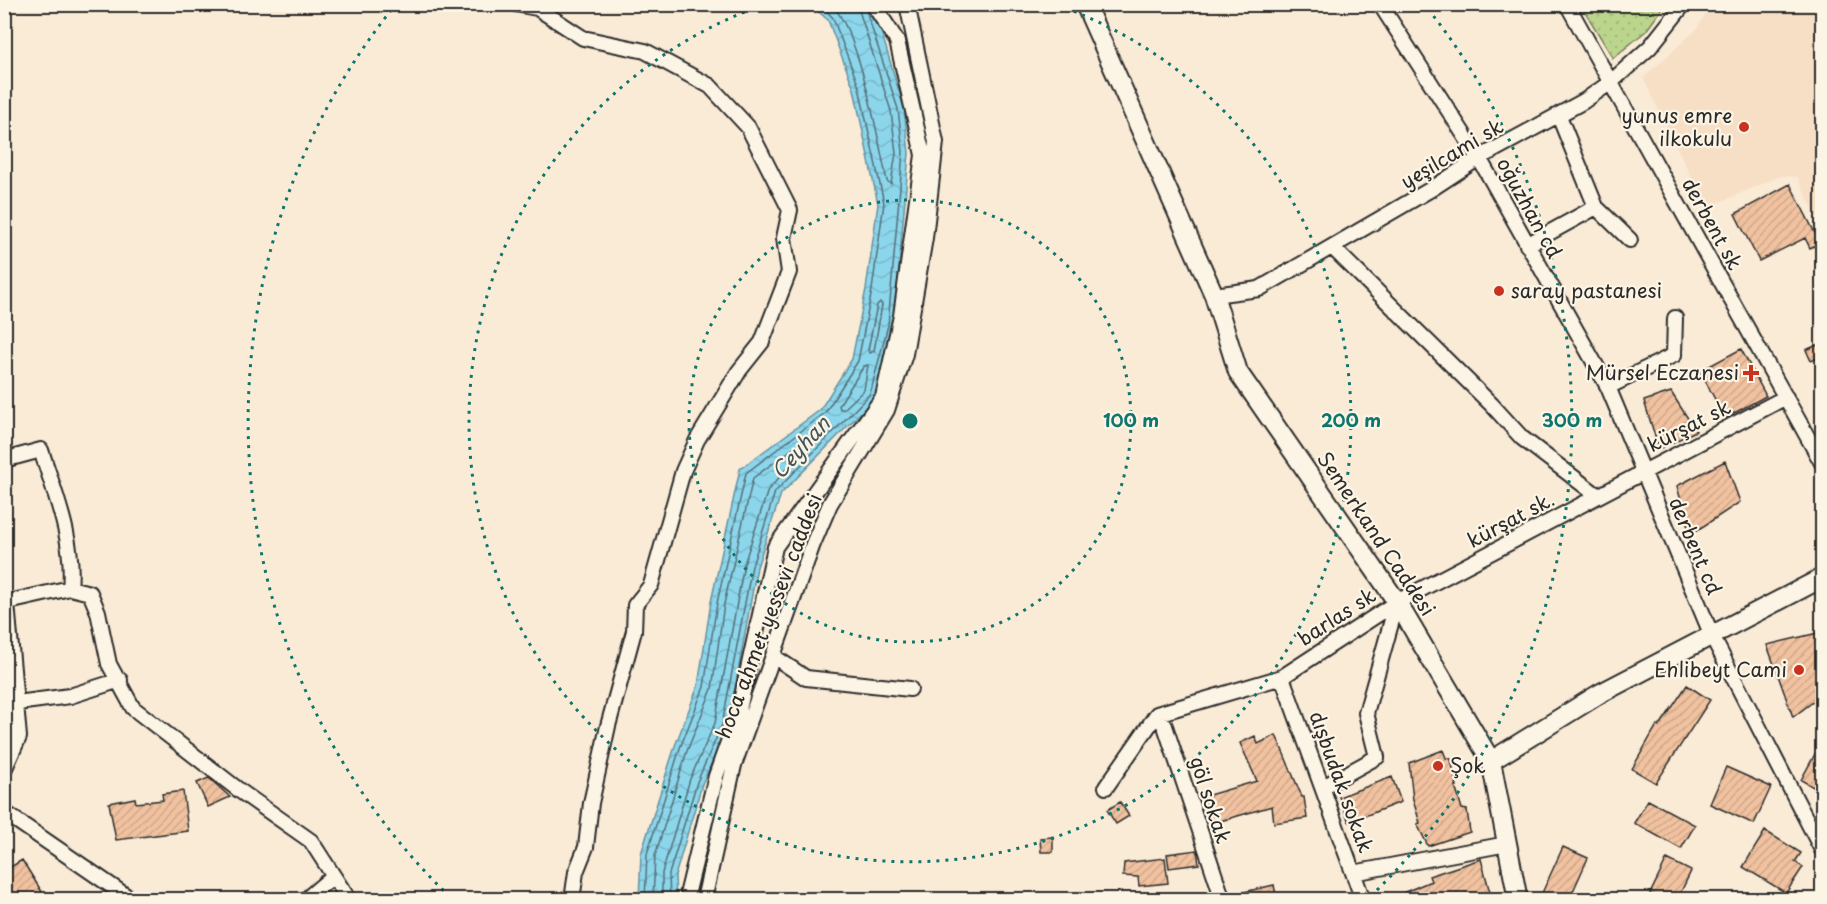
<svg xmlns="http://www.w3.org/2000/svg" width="1827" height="904" viewBox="0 0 1827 904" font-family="'Playpen Sans',sans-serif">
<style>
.built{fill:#f7dfc6}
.grass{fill:url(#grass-dots);stroke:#74805c;stroke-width:1.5}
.water{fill:url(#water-waves);stroke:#65929f;stroke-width:1.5}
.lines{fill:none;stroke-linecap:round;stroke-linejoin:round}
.shore{stroke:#526f78;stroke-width:1.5}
.building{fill:url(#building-hatch);stroke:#2b2b2b;stroke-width:1.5}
.street-casing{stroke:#2b2b2b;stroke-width:18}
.secondary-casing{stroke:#2b2b2b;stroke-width:22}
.street{stroke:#fcf5e5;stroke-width:14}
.secondary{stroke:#fcf5e5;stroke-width:18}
.ring{fill:none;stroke:#0f766e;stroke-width:3;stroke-dasharray:3 6}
.poi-dot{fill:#c8321e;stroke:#fcf5e5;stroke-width:2}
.labels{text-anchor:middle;stroke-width:4.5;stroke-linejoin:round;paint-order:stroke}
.poi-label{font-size:20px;fill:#2b2b2b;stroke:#fcf5e5;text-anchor:end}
.street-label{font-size:20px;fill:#2b2b2b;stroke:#fcf5e5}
.water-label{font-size:21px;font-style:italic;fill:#43565b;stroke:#fcf5e5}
.centre{fill:#0f766e;stroke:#fcf5e5;stroke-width:3}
.ring-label{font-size:18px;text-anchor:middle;font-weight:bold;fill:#0f766e;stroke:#fcf5e5;stroke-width:4.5;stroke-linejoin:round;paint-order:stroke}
</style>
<defs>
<pattern id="grass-dots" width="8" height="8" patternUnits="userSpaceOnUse" patternTransform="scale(1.5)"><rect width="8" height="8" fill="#bcd58c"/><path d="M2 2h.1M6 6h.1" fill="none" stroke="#a2b779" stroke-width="1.8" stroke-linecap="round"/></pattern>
<pattern id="water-waves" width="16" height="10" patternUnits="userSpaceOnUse" patternTransform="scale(1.5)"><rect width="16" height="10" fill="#8cd6ec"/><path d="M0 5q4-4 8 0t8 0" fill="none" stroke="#79b8cb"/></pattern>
<pattern id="building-hatch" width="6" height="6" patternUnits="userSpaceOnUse" patternTransform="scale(1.5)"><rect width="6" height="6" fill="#f1c2a0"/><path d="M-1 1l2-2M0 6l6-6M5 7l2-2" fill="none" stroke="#cfa78a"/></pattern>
</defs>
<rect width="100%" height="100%" fill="#faebd7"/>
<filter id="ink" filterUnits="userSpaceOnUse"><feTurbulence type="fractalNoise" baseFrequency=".0167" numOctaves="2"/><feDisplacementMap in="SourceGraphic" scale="12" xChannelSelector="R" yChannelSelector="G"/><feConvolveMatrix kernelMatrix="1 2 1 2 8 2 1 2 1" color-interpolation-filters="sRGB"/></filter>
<g filter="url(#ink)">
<path class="built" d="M1711,5h111v222l-25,-50 -16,-1 -75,32 -63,-130 53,-48z"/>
<path class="grass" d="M1581,5h84l-19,26 -33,27z"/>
<path class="water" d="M811,5h57l7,6 29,97 5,45 -15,172 -18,72 -95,97 -24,73 -29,160 -26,57 -27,92 1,23 -37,1 2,-46 34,-108 23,-60 13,-84 29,-133 80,-59 32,-51 14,-70 12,-85 -24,-115 -26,-69z"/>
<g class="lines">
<path class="shore" d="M831,4c29,28 47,136 56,177l4,3 5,-31 -5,-42 -34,-107
M880,302l2,3 -8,46 -4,2 -2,-3 9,-45z
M868,365l-4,25 -20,19h-4l-1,-4 25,-39z
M645,900l2,-46 33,-106 24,-61 13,-84 29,-130 79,-60 33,-52 14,-71 12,-87 -25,-116 -26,-69 -13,-14
M653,900l2,-44 32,-105 25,-62 12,-85 29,-126 57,-42 2,5 -44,49 -24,74 -29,159 -25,56 -28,94v27
M670,900l-1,-26 28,-92 25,-57 30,-159 23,-74 95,-98 18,-69 15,-173 -5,-43 -34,-105"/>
</g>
<path class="building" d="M1790,184l30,59 -10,5 -5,-10 -46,23 -24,-47z
M1822,343v13l-11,5 -5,-11z
M1741,349l25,47 -41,22 -25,-47z
M1671,392l25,39 -37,18 -15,-48z
M1725,461l15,41 -50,33 -13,-49z
M1822,632v63l-29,22 -26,-72z
M1687,685l23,15 -54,83 -24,-14 25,-44 2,2z
M1276,735l26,62h2l3,21 -33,5 -2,-17 -62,18 -8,-27 55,-16 -17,-38 15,-7 3,8z
M1822,741v51l-21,-12z
M1443,750l3,8 5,1 6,27h-2l7,23 5,1 3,22 -42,14 -11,-22 3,-1 -7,-23 -4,-37z
M1726,767l45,20 -17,37 -44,-20z
M1392,777l9,25 -52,20 -10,-25z
M209,778l21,19 -22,10 -11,-24z
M183,791l5,40 -72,9 -7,-37 26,-5 1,5 27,-3 -1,-6z
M1648,800l47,25 -14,24 -47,-26z
M1120,802l9,14 -13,8 -9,-14z
M1765,831l36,22 -6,9 8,5 -17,26 -43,-26z
M1053,837v15h-12l-1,-14z
M1563,847l25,11 -19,42h-11l-16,-7z
M1197,850l2,14 -30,4 -2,-14z
M1165,858l3,25 -29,3 -1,-9 -15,-1 1,-13z
M1481,859l11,41h-106l45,-19 -2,-5z
M1667,859l24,12 -14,29h-30z
M22,860l25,40h-39l-4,-6v-23z
M1274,885l3,15h-45l-1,-5z"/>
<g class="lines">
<g class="street-casing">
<path id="street" d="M515,4l22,4 46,30 62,13 65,35 38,41 42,83 -6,28 5,34 -27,70 -23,29 -42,69 -14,31 -32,114 -16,20 -1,26 -26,95 -17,77 -5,44 -10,25 -4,28
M1380,4l99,154 129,229 104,249 110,214
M1567,4l255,459
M1596,207l34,33
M1527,245l69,-38 -37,-91
M1332,247l160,158 30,33 76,58
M1214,295l45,-6 174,-101 46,-30 105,-57 27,-19 39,-35 34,-43
M1608,387l66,-32 1,-37
M4,460l37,-10c14,44 34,92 29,138
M1397,602l389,-205
M4,603l66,-15 20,5 8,19 11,52 24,44 107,83 71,50 38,59
M773,656l33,22 104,11
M1282,677l81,223
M17,703l53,-7 50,-16
M1157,714l125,-37 115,-75 -31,111 11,44 -54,30
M1157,714l8,12 58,174
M4,770l15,-33 -12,-134
M1106,787l51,-73
M4,812l128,88
M1353,873l154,-29
M305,900l27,-23
M689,900l-1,-9 28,-115 22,-62 37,-167 108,-150 18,-81 22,-161 -26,-114 -24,-37
M704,900l30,-135 79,-221 17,-40 57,-94 18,-56 20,-116 11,-96 -29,-138"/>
</g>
<g class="secondary-casing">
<path id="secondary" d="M1085,4l129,291 24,77 159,230 94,159 27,139
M1491,761l108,-67 223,-116"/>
</g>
<use href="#street" class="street"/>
<use href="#secondary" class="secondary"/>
</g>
</g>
<g class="ring">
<circle cx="910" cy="421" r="221"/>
<path d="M1057 5A441 441 0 1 1 763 5"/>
<path d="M450 897A662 662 0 0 1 392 9M1428 9A662 662 0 0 1 1370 897"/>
</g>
<g class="poi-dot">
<circle cx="1744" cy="127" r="6"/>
<circle cx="1499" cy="291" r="6"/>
<path d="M1748 364h6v6h6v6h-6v6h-6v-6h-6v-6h6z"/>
<circle cx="1799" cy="670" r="6"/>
<circle cx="1438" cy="766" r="6"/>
</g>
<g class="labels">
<g class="poi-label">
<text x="1732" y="123">yunus emre<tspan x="1732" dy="23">ilkokulu</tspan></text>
<text x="1511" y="298" text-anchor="start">saray pastanesi</text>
<text x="1739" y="380">Mürsel Eczanesi</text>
<text x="1787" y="677">Ehlibeyt Cami</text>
<text x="1450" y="773" text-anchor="start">Şok</text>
</g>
<g class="street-label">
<text transform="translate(1452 154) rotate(-31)" y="7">yeşilcami sk</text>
<text transform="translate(1529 208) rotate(61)" y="7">oğuzhan cd</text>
<text transform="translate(1712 224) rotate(61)" y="7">derbent sk</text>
<text transform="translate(1689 426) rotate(-27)" y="7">kürşat sk</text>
<text transform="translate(1511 520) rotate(-28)" y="7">kürşat sk.</text>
<text transform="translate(1376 534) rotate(56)" y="7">Semerkand Caddesi</text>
<text transform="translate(1695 546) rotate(67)" y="7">derbent cd</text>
<text transform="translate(769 616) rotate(-69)" y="7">hoca ahmet yessevi caddesi</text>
<text transform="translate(1337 617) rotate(-33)" y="7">barlas sk</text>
<text transform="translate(1341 782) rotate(70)" y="7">dışbudak sokak</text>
<text transform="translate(1210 800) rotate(72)" y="7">göl sokak</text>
</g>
<g class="water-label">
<text transform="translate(801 448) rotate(-48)" y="7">Ceyhan</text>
</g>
</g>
<circle cx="910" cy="421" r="9" class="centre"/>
<g class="ring-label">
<text x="1131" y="427">100 m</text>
<text x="1351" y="427">200 m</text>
<text x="1572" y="427">300 m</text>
</g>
<rect width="1827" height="904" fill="none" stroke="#fcf5e5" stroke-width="24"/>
<rect x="12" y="12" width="1803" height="880" fill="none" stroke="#2b2b2b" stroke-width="2" filter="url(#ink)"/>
</svg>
